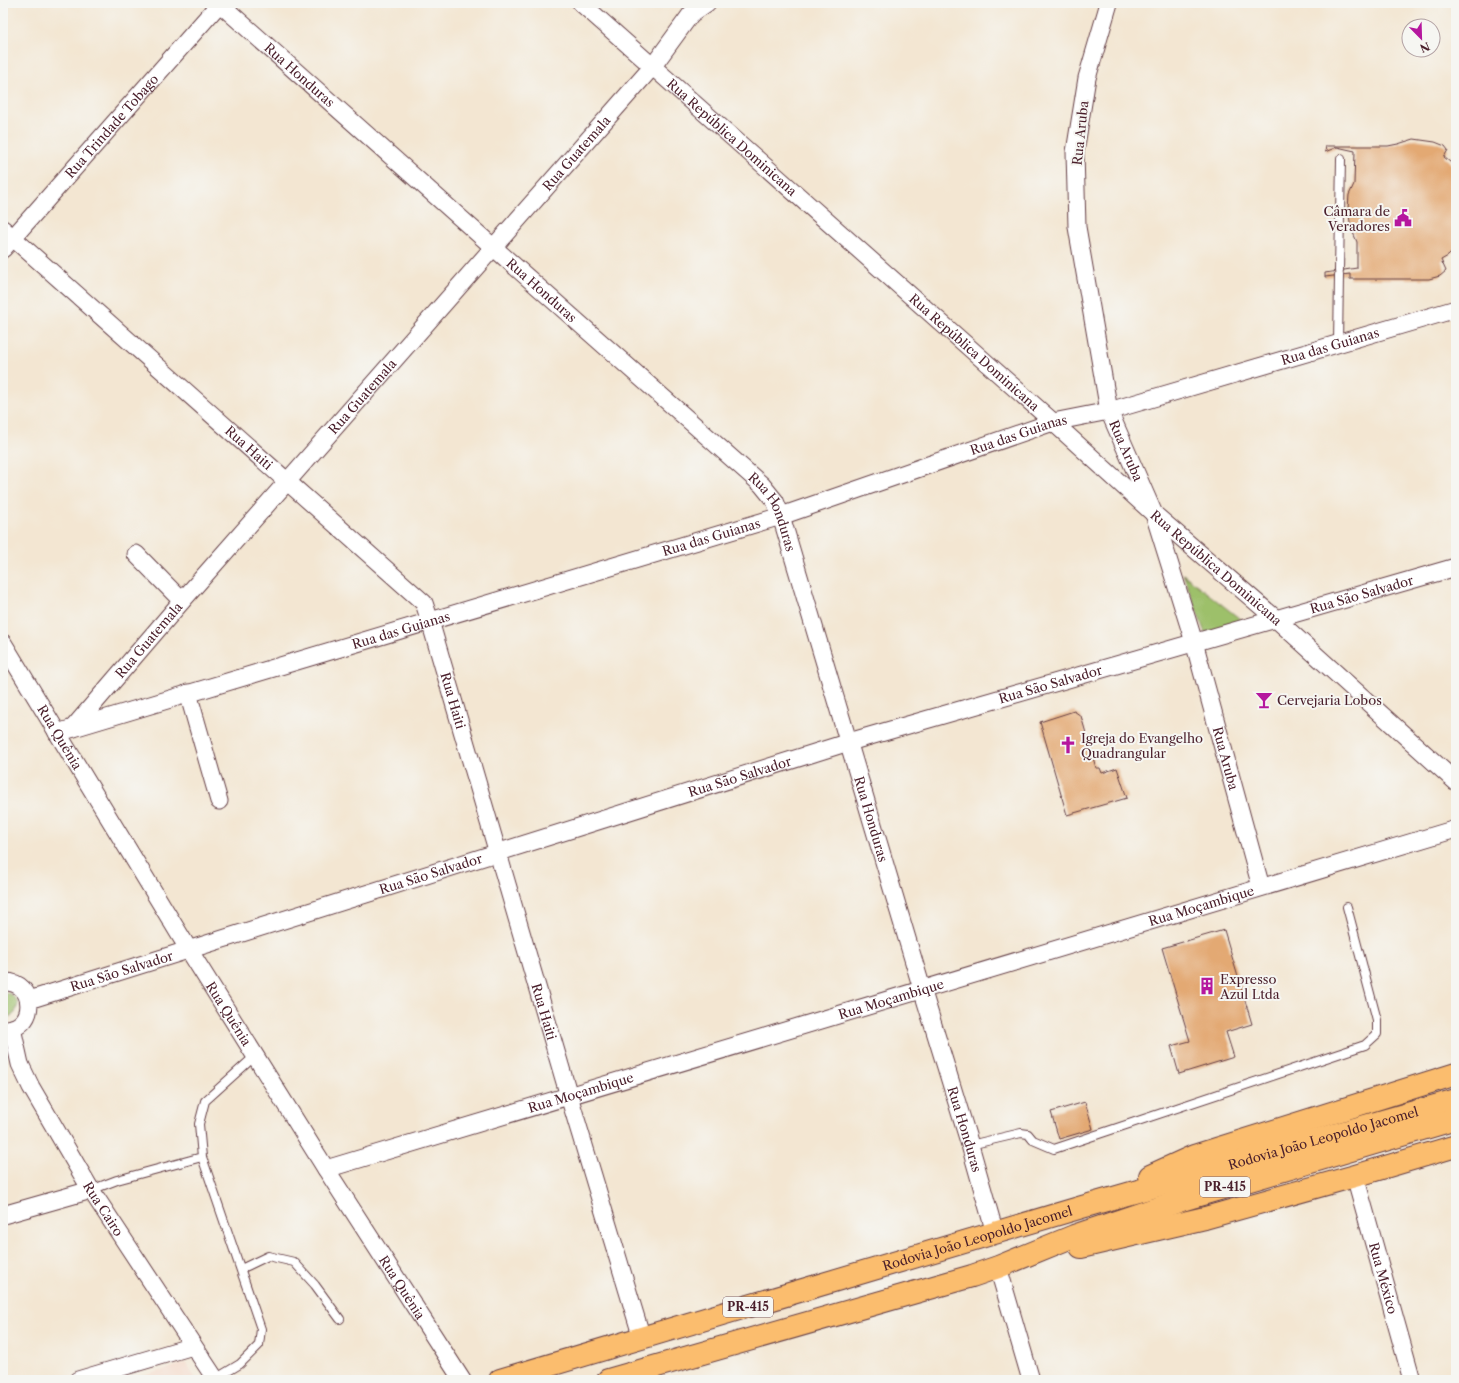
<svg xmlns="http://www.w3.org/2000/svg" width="1459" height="1383" viewBox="0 0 1459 1383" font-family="'Libre Caslon Text',serif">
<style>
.built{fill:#f4d3c1}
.green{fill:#9dc06a;stroke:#74704a}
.building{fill:#e3a973}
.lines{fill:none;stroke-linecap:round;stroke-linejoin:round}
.lane-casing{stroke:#633d44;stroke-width:10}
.street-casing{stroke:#633d44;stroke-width:19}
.highway-casing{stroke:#633d44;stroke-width:24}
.lane{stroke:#fff;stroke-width:8}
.street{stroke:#fff;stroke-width:17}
.highway{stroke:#fbbd6e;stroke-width:22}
.labels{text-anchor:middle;stroke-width:4;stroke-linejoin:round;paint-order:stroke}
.shield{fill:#f6f6f2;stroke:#7e6067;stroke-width:1}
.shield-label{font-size:12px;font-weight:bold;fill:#4a1f2b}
.street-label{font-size:13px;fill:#4a1f2b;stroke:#f6f6f2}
.poi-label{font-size:13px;fill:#4a1f2b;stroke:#f6f6f2;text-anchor:start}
</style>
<rect width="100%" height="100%" fill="#f6f6f2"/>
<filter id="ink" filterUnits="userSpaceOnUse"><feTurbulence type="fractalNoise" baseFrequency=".025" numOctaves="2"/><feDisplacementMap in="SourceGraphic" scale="8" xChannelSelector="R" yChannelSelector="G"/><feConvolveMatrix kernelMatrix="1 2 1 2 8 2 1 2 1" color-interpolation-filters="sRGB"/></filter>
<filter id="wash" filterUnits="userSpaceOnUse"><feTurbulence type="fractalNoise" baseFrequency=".012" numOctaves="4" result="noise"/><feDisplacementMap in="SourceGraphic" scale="16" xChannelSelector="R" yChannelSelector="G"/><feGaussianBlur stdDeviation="0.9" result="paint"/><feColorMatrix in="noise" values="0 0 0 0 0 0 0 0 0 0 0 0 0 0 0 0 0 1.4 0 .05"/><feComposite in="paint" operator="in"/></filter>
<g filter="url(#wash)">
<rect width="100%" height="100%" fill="#f3e6d2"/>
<path class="built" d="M186,1363l10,17h-65z"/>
<path class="green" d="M1183,574l61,48 -39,11z
M3,993c8,0 12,3 15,11l-3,9 -4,3 -8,1z"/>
<g id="blocks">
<path class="building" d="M1414,139l21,3 10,4 3,4 -4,7 12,10v81l-8,8 -7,4 5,11 -6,5 -11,3h-79v-5l-25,3v-4l32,-5v-26l-6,-14 -3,-19 1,-14 5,-11 1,-33 -18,-4 -12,5 1,-6h62l10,-2z
M1074,711l7,5 15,52h4l2,5 15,-5 10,30 -60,17 -27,-93z
M1224,930l28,94 -26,8 8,25 -55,17 -8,-28 19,-5 -28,-93z
M1085,1102l8,27 -34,10 -8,-27z"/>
</g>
</g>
<g filter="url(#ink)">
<use href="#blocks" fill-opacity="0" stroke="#633d44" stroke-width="1"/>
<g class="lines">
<g class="lane-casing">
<path id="lane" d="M1339,271l2,-112
M1338,344l1,-69
M970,1145l51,-12 7,1 5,6 21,9 311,-104 12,-11v-14l-30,-113
M91,1190l26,-10 85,-23
M241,1269l27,-13 26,6 21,23 25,34
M215,1379l25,-15 19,-19 2,-16 -59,-172 -3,-33 6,-23 51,-46"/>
</g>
<g class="street-casing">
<g id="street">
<path id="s1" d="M219,3l274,244 269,238 13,16 6,15 141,473 48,156 25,88"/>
<path id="s2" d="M581,3l472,419 101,92 122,105 180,163"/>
<path id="s3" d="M1109,3l-22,75 -12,74 2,75 32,184 45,103 40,128 67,245"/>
<path id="s4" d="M3,229l421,374 6,18 139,475 73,242"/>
<path id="s5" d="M3,249l217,-246"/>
<path d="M136,554l46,47"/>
<path id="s6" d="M3,643l186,307 137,219 136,211"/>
<path d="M188,693l31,108"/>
<path id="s7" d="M73,728l109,-127 471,-535 38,-52 16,-11"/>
<path id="s8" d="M57,733l724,-217 272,-94 56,-11 347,-102"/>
<path d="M3,982c35,-2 34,49 0,47"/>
<path id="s9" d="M29,1000l820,-258 607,-175"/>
<path id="s10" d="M12,1028l8,36 11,23 60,103 125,190"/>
<path id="s11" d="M326,1169l1130,-340"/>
<path id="s12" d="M1355,1176l57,204"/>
<path d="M3,1215l88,-25"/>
<path d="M998,1267l33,113"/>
<path d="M78,1380l115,-34"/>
</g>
</g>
<g class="highway-casing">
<g id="highway">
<path d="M1150,1176l44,-20 262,-82"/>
<path d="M1081,1247l124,-29 150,-42 101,-30"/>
<path id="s13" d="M500,1380l582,-173 374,-107"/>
<path d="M608,1380l364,-104 26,-9 76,-31 108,-36 274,-81"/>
</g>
</g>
<use href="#lane" class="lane"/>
<use href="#street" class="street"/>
<use href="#highway" class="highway"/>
</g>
</g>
<defs>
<g id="civic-bare" transform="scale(1.38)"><path d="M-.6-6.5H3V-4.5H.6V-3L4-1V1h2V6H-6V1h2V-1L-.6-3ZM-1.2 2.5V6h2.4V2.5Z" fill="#b5179e" stroke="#f6f6f2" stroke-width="2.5" paint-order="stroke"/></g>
<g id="bar-bare" transform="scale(1.38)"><path d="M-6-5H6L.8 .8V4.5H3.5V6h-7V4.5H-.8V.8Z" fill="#b5179e" stroke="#f6f6f2" stroke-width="2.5" paint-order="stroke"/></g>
<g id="church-bare" transform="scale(1.38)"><path d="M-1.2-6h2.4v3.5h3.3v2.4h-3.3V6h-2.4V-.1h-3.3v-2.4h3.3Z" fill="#b5179e" stroke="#f6f6f2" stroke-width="2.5" paint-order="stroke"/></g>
<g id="building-bare" transform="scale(1.38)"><path d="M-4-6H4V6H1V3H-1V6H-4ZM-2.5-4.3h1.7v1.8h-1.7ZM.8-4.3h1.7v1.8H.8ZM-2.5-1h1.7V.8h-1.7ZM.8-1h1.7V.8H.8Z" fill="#b5179e" stroke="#f6f6f2" stroke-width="2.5" paint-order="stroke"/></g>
</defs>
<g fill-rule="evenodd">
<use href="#civic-bare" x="1403" y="218"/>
<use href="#bar-bare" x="1264" y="700"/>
<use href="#church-bare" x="1068" y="745"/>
<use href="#building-bare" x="1207" y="986"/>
</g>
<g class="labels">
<g class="shield">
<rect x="1200" y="1177" width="50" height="20" rx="3"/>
<rect x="723" y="1297" width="50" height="20" rx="3"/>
</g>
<g class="shield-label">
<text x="1225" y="1191">PR-415</text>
<text x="748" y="1311">PR-415</text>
</g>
<g class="street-label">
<text dy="5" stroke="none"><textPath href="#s1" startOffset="108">Rua Honduras</textPath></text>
<text dy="5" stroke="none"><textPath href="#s5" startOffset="164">Rua Trindade Tobago</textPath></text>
<text transform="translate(1080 133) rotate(-84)" y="5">Rua Aruba</text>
<text dy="5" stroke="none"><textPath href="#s2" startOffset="202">Rua República Dominicana</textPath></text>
<text dy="5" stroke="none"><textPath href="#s7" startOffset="764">Rua Guatemala</textPath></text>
<text dy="5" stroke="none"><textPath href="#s1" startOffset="432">Rua Honduras</textPath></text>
<text dy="5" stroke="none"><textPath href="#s8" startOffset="1331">Rua das Guianas</textPath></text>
<text dy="5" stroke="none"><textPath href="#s2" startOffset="526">Rua República Dominicana</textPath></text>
<text dy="5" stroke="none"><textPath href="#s7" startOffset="440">Rua Guatemala</textPath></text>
<text dy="5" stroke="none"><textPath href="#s8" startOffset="1007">Rua das Guianas</textPath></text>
<text dy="5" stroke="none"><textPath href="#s4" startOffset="329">Rua Haiti</textPath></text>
<text dy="5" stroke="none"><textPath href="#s3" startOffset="458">Rua Aruba</textPath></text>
<text dy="5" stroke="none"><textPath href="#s1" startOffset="755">Rua Honduras</textPath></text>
<text dy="5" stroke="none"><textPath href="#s8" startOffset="683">Rua das Guianas</textPath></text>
<text dy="5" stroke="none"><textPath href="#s2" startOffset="850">Rua República Dominicana</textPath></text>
<text dy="5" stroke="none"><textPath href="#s9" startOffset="1393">Rua São Salvador</textPath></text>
<text dy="5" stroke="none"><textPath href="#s8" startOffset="359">Rua das Guianas</textPath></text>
<text dy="5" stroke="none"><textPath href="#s7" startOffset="116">Rua Guatemala</textPath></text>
<text dy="5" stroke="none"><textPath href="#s9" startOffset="1069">Rua São Salvador</textPath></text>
<text dy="5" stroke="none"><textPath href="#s4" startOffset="665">Rua Haiti</textPath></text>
<text dy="5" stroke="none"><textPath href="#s6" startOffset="110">Rua Quênia</textPath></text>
<text dy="5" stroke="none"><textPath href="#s3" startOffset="782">Rua Aruba</textPath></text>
<text dy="5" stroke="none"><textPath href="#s9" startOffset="745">Rua São Salvador</textPath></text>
<text dy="5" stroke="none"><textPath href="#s1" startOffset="1079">Rua Honduras</textPath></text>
<text dy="5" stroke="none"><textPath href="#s9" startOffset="421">Rua São Salvador</textPath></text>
<text dy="5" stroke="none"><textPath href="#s11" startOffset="914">Rua Moçambique</textPath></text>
<text dy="5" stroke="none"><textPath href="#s9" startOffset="97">Rua São Salvador</textPath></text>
<text dy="5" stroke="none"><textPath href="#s11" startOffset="590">Rua Moçambique</textPath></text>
<text dy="5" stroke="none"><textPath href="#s4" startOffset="989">Rua Haiti</textPath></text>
<text dy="5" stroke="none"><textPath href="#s6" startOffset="434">Rua Quênia</textPath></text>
<text dy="5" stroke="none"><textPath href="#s11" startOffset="266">Rua Moçambique</textPath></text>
<text dy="5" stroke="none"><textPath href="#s1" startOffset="1403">Rua Honduras</textPath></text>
<text dy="5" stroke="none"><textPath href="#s13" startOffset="858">Rodovia João Leopoldo Jacomel</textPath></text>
<text dy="5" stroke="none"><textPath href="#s10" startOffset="204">Rua Cairo</textPath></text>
<text dy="5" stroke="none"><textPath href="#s13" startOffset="498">Rodovia João Leopoldo Jacomel</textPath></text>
<text dy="5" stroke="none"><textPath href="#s12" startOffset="106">Rua México</textPath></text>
<text dy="5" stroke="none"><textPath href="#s6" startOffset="758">Rua Quênia</textPath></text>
</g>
<g class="poi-label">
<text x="1390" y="216" text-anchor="end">Câmara de<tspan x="1390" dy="15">Veradores</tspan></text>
<text x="1277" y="705">Cervejaria Lobos</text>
<text x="1081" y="743">Igreja do Evangelho<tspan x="1081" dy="15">Quadrangular</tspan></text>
<text x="1220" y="984">Expresso<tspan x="1220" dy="15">Azul Ltda</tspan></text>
</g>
</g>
<rect width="1459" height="1383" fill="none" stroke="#f6f6f2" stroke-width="16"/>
<g transform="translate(1421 38) rotate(157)"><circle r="19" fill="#f6f6f2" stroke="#b1a0a2"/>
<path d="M0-3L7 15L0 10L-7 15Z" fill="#b5179e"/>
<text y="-6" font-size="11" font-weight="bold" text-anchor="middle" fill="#4a1f2b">N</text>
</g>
</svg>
